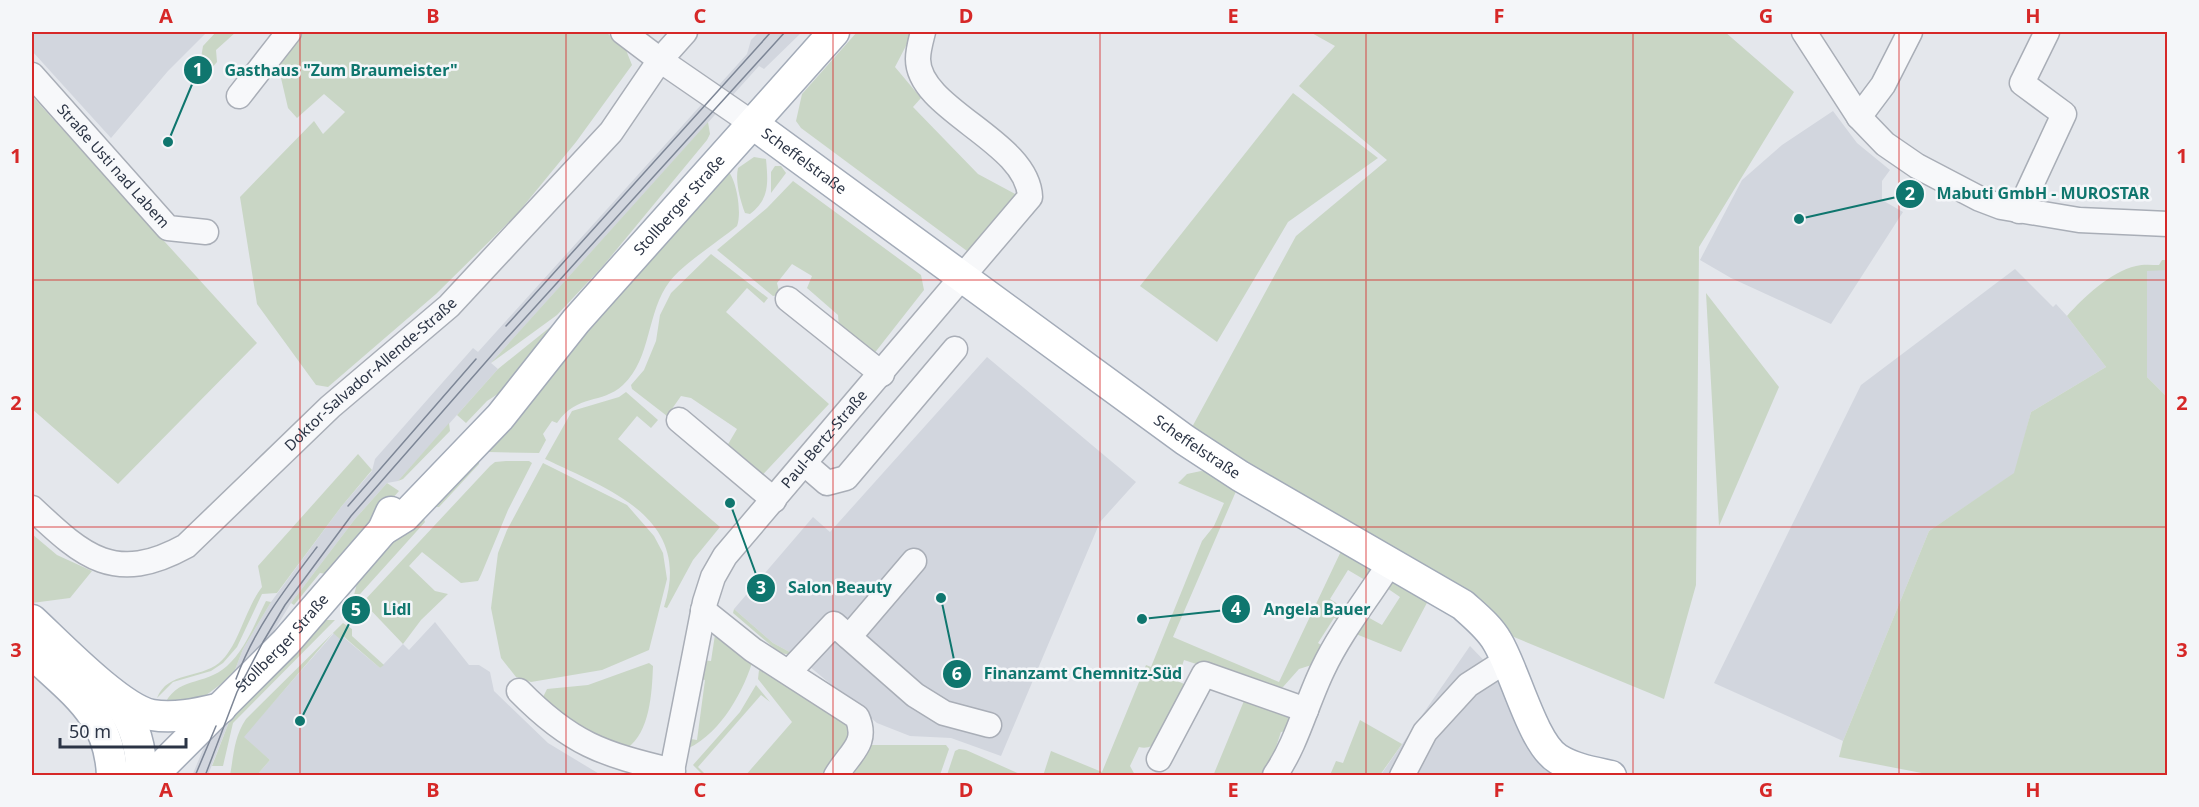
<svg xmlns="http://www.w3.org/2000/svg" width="2199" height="807" viewBox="0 0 2199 807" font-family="'Noto Sans',sans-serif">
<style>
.built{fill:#d2d6de}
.green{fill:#c9d6c5}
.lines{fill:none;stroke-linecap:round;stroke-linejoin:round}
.minor-casing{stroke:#a9aeb7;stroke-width:27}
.major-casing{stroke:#a3abb8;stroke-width:33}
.minor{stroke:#f7f8fa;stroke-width:24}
.major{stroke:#fff;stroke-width:30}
.tram{stroke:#7d8696;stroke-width:1.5}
.grid{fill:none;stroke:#d62828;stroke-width:1.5;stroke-opacity:0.55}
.labels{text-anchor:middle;stroke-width:5;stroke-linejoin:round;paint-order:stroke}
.street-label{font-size:15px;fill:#2b3445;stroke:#f4f6f9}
.leader{fill:none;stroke:#0f766e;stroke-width:2}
.callout-dot{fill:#0f766e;stroke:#f4f6f9;stroke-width:2}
.mark-label{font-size:18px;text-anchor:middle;font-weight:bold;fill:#fff}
.callout-label{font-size:16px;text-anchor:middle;font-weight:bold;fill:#0f766e;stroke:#f4f6f9;stroke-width:5;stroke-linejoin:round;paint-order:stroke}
.neatline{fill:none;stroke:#d62828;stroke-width:2}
.grid-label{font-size:20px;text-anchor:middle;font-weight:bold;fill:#d62828}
</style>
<rect width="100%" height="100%" fill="#e4e7ec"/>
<path class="built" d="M32,32h175l-39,39 -57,67 -79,-87z
M759,32h43l-38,37 -5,-3 -268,297 7,6 -100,112 -11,2 -32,36 -64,84 -27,44 -31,28 10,-26 28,-47 70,-95 31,-36 3,-12 98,-111 5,4 269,-298 4,-14z
M1833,111l24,32 33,27 -8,11v19l21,12 -72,112 -100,-46 -31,-18 42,-80 40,-35z
M2015,269l38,38 3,-3 11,12 39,51 -75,45 -16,61 -86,58 -86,210 -129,-58 147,-298z
M2147,270h20v127l-20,-20z
M987,357l149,125 -36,40 -99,234 -50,-18 -41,-2 -33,-13 -80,-67 -24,-13 -39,-34 79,-92 17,15z
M435,622l34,43h10l11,7 4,19 54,52 53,32h-344l13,-15 -27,-23 91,-104 8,3 38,32 23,-24 6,6z
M1470,646l26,27 25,65 17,23 23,15h-181z
M234,709l-26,66 -16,1 19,-46z"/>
<path class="green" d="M216,32h20l-20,18 1,12 -7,8 -10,-6 3,-18z
M303,32h303l20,18 6,15 -56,77 -59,72 -81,80 -108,93 -12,-2 -59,-81 -17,-107 74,-76 9,13 22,-22 -21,-18 -27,24 -9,-10 -11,-47z
M857,32h53l-2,10 -13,25 26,31 -8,9 65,67 41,22 -52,55 -166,-123 -5,-7 6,-27z
M1310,32h415l69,60 -95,155 -3,338 -32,114 -150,-62 -329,-197 111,-204 91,-76 -88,-74 36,-40z
M1293,93l85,65 -90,64 -71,120 -77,-56z
M32,96l225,247 -139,141 -86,-75z
M708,122l2,12 -3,6 -104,126 -46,49 -66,48z
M754,157l12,2c2,23 4,40 -16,55l-5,-1c-5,-13 -10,-32 -7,-45z
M775,166h6l5,7 -15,20v-21z
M727,170c10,9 15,44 10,56 -18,15 -54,38 -67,55 -24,31 -18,77 -47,104 -22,20 -45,8 -66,38l-5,-2 -9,13 3,6 -7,13 -50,-1 -3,-6z
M793,181l128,94 3,15 -51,65 -34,-27 -1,-13 -31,-27 5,-12 -20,-12 -15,19 3,12 -7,1 -56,-46 50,-42z
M711,254l57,44 -4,5 -17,-15 -21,24 103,92 -73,78 -29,-36 10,-17 -46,-31 -10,-2 -14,20 -35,-27 -1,-4 13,-15 12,-29 4,-26 11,-22z
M2162,260h5v10l-20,1v106l20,20v378h-235l-93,-18 4,-16 86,-210 85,-58 17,-61 75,-45 -39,-51c17,-19 43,-44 69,-50 7,-2 16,-1 23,-1z
M1706,293l73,94 -60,139z
M559,320l-55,70 -17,11 -21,22 -9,-8 41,-46z
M626,392l32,28 -7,8 -14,-12 -19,23 102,88 -27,33 -26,48 -3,-1c29,-89 -54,-117 -119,-148l27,-48 47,-14z
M449,423l1,8 -47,48 -5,2z
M358,454l14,16 -31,37 -64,86 -15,1 -25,53 -14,16 -12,8 -38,11 -16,16c11,-27 42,-19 62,-35 19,-15 26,-54 43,-76l-4,-21z
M479,460v4l-40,43h-6z
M506,461h23l3,2 -24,47 -27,65 -3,6 -17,2 -39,-31 -13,14 26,25 13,3 -27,26 -18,24 -40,-42 127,-136 5,-4z
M543,463l84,42 27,31 9,17 4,26 -18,71 -47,20 -71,12 -15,-5 -15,-19 -10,-50 7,-55 9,-23z
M1201,471l15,2 21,16 -64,148 106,45 64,-135 22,14 7,10 -2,12 -22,-13 -18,29 23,15 -8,9 -11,-5 -16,25 11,7 -8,12 -22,7 -16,18 -10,2 -89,-29 -7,21 12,5c-9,19 -24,68 -50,61l-9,19 5,9 -92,1 8,-25 51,21 44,-107 5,2 51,-126 12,-15 10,-23 -46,-20 9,-9z
M387,483l12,8 -73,83 -6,-1 -26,32 -3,-2 64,-84z
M420,507l5,15 -73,81 6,-24z
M32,534l25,21 35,16 -22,27 -38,5z
M1388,577l41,22 -28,53 -50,-20 13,-17 18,10 18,-28 -19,-13z
M266,601l5,1 -28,47 -10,26 -32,24 -38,9c13,-33 41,-21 64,-42 18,-16 28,-43 39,-65z
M734,609l39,34 24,13 -17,-3 -47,-40z
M325,620h10l-102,103 -10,43h-11l22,-57 83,-85z
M343,623l9,6v7l32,29 -4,3 -37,-32 -3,3 -7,-6 -89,104 26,23 -13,15h-27c4,-21 4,-38 16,-56z
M716,628l36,35c-11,34 -35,75 -70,88l3,-13 12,2 8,-60 -7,-2 2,-18 11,1z
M649,663l4,3c-1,26 -3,67 -26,82l-16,-1 -61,-41 -7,-9 4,-8 41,-4z
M759,670l81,43 14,17 -24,45 -85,1 47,-54 -34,-43z
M756,685l14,17 -9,-7 -63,72 8,8h-3l-10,-10 47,-53z
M1246,696l54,22 -5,12 -14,2 -8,24 -2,19 -58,1z
M1360,720l42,24 -22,31h-50l6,-14 7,2z
M869,745h77l3,4 -9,26h-79l-17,-6z
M959,749l7,1 56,25h-75l8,-24z"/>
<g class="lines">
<g class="minor-casing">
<g id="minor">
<path d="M685,32l-25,28 93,64"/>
<path d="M1804,32l55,85 26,27 32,22 63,33 21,8 78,13 89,4"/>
<path id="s1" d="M32,75l136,153 38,4"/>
<path d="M239,96l50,-64"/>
<path d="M1859,117l24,-32 27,-53"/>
<path d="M2019,211l45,-97 -42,-31 25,-51"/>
<path d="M788,299l94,75"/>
<path d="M679,420l95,80"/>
<path d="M805,464l22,19 19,-5 109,-129"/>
<path id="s2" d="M32,508c52,49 83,77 154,38l144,-139 119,-101 162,-174 49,-72 -37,-28"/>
<path d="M703,610l50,40 104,67c12,27 -8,36 -21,59"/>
<path d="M849,637l65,-76"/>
<path d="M789,672l45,-48 81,71 29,18 45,12"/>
<path d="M519,691c52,53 83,63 154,80"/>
<path d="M1159,759l45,-85 102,36"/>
<path d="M1275,775c22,-32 31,-71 48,-106 18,-38 45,-71 67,-106"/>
<path id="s3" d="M671,776l34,-174 8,-25 12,-21 305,-359c-2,-56 -112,-87 -112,-138 0,-9 3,-19 5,-27"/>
<path d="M1402,776l23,-44 43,-47 39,-25"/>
</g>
</g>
<g class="major-casing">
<g id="major">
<path id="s4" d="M753,124l432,316 55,36 223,129c12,11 26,22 34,36 18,29 35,102 61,118 16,10 35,13 53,17"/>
<path id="s5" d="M383,530l21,-13 96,-100 76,-96 258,-289"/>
<path d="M32,620c25,23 88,89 120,95 23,4 47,-2 69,-7"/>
<path d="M32,653c39,38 78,61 80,123"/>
<path d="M114,696c19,23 28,50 27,80"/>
<path id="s6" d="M152,776l134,-134 97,-112 8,-18"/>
</g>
</g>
<use href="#minor" class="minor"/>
<use href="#major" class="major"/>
<path class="tram" d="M506,326l265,-294
M348,506l128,-147
M236,679c18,-50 49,-90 81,-132
M195,776l21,-50
M205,776l32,-84 26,-50 22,-37 66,-89 155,-177 279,-307"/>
</g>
<path class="grid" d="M300,32v744M566,32v744M833,32v744M1100,32v744M1366,32v744M1633,32v744M1899,32v744M32,280h2136M32,527h2136"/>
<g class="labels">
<g class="street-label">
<text dy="5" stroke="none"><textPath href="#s4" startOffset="63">Scheffelstraße</textPath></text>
<text dy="5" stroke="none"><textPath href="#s1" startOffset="122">Straße Usti nad Labem</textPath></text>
<text dy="5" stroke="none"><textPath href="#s5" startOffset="441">Stollberger Straße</textPath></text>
<text dy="5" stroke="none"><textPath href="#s2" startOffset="428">Doktor-Salvador-Allende-Straße</textPath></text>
<text dy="5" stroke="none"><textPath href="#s3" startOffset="381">Paul-Bertz-Straße</textPath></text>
<text dy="5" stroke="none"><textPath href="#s4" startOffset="549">Scheffelstraße</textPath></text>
<text dy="5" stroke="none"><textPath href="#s6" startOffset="186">Stollberger Straße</textPath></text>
</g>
</g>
<path class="leader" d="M168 142L198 70M1799 219L1910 194M730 503L761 588M1142 619L1236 609M300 721L356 610M941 598L957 674"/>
<g class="callout-dot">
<circle cx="168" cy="142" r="6"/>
<circle cx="1799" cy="219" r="6"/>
<circle cx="730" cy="503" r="6"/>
<circle cx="1142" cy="619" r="6"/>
<circle cx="300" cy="721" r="6"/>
<circle cx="941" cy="598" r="6"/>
<circle cx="198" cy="70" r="15"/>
<circle cx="1910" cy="194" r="15"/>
<circle cx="761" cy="588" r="15"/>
<circle cx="1236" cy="609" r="15"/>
<circle cx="356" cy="610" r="15"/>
<circle cx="957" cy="674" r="15"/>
</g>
<g class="mark-label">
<text x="198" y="76">1</text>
<text x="1910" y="200">2</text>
<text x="761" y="594">3</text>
<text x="1236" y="615">4</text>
<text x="356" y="616">5</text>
<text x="957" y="680">6</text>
</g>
<g class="callout-label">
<text x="341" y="76">Gasthaus "Zum Braumeister"</text>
<text x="2043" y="199">Mabuti GmbH - MUROSTAR</text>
<text x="840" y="593">Salon Beauty</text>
<text x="1317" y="615">Angela Bauer</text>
<text x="397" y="615">Lidl</text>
<text x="1083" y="679">Finanzamt Chemnitz-Süd</text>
</g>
<rect width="2199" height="807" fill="none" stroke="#f4f6f9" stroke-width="66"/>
<path d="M60 738v9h126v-9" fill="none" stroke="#2b3445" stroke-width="3"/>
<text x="69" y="738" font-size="18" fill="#2b3445" stroke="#f4f6f9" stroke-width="4.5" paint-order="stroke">50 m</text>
<rect x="33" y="33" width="2133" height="741" class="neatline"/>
<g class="grid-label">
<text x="166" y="23">A</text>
<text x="433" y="23">B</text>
<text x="700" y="23">C</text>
<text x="966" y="23">D</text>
<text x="1233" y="23">E</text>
<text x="1499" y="23">F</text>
<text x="1766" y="23">G</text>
<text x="2033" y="23">H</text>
<text x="16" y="163">1</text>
<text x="2182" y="163">1</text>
<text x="16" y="410">2</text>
<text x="2182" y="410">2</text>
<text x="16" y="657">3</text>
<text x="2182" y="657">3</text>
<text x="166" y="797">A</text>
<text x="433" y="797">B</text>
<text x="700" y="797">C</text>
<text x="966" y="797">D</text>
<text x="1233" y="797">E</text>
<text x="1499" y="797">F</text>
<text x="1766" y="797">G</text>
<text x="2033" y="797">H</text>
</g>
</svg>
